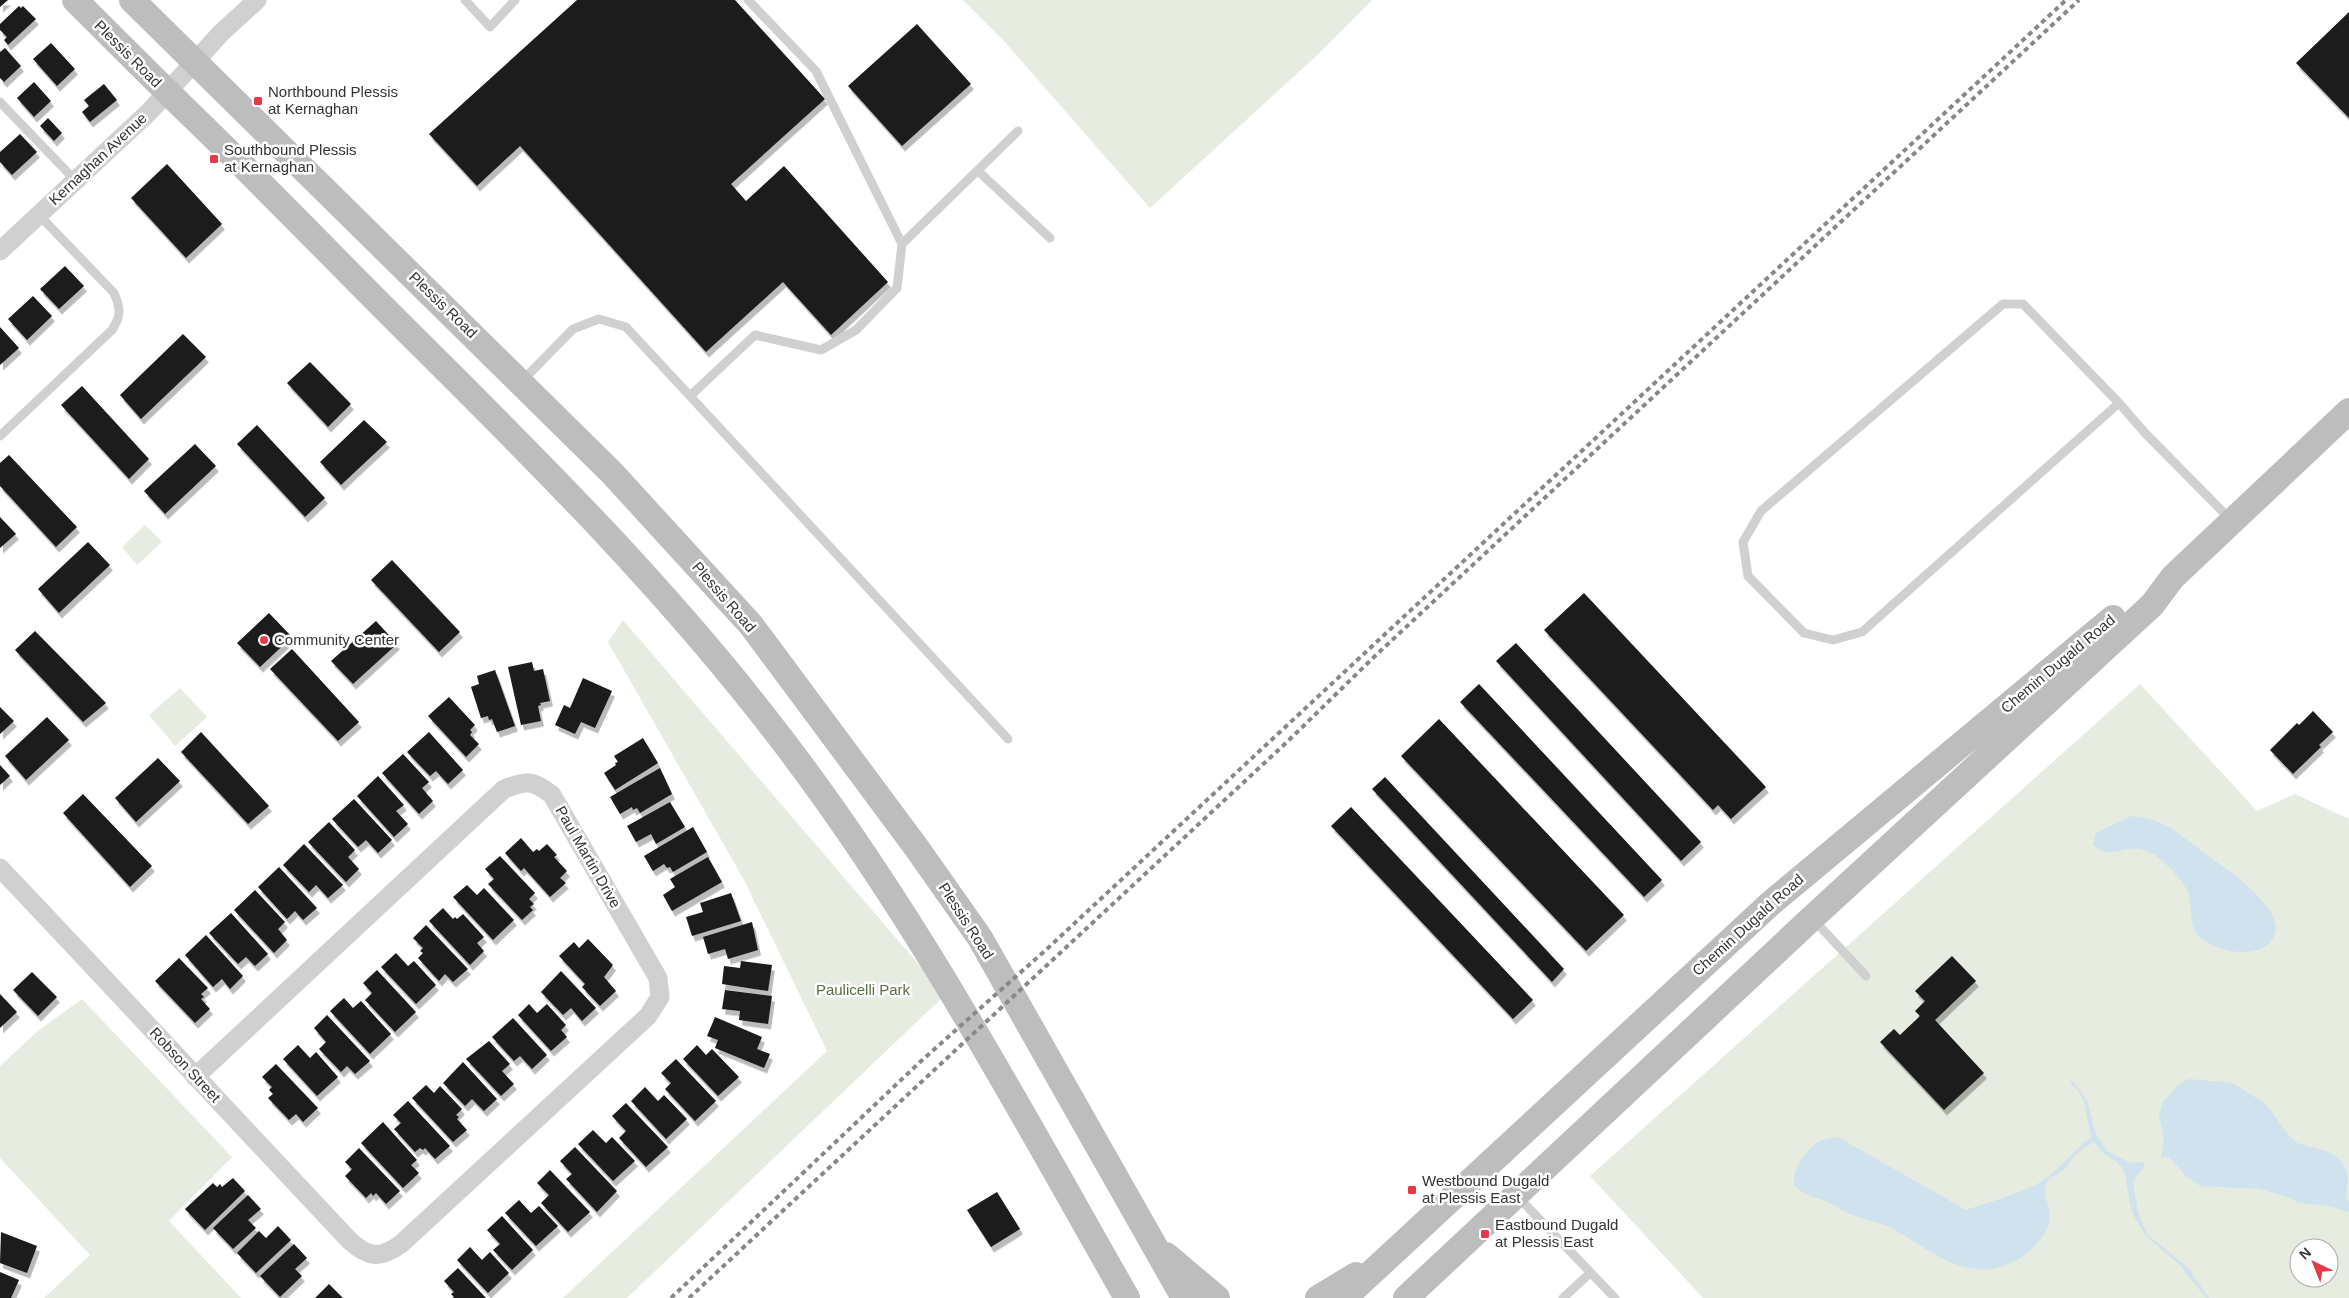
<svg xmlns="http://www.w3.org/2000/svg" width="2349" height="1298" viewBox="0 0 2349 1298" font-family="Arial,sans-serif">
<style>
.green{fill:#e6ecdf;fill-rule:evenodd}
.water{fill:#cfe2ee}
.building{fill:#1a1a1a;filter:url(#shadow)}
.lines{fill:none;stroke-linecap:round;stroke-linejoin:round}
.lane{stroke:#d0d0d0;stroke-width:9}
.street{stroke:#d0d0d0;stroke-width:19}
.secondary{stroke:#bdbdbd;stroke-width:26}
.rail{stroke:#888;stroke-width:4;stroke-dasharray:5 4;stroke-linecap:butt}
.poi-dot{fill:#e63946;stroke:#fff;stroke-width:2}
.labels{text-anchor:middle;stroke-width:5;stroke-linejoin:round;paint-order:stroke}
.street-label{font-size:15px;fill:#333;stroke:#fff}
.poi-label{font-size:15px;fill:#333;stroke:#fff;text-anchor:start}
.park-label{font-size:15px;fill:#56703f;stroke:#fff}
</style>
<defs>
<filter id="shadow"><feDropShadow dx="3" dy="5.5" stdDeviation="0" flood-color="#0004"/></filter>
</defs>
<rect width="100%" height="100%" fill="#fff"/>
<path class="green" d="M963,0h409l-60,60 -162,148 -146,-167z
M145,525l17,17 -25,23 -15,-18z
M623,620l322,375 -318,303h-64l264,-247 -83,-171 -136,-238z
M2140,684l117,127 38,-17 54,25v479h-646l-113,-122zM2299,1248h30v30h-30z
M180,688l27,29 -32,29 -26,-31z
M82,999l150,158 -63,64 72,77h-197l46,-43 -90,-97v-92l39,-36z"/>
<path class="water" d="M2131,816c12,1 26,4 36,10 10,5 19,14 28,20 22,17 56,38 72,61 4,4 7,11 8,17 2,5 0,10 -2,14 -13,23 -56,14 -72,0 -14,-11 -7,-30 -13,-46 -6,-13 -21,-28 -32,-36 -28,-20 -41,8 -63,-11l3,-12z
M2189,1079l43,4 34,21 21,29 10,10 32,9 8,5 7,8 4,11 -2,22 3,4v10l-16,-5 -36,-5 -11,-6 -28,-7 -58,-3 -15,-11 -16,-18 -8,1 3,-16 -5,-27 4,-13 16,-18z
M2072,1080l15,20 9,35 11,16 23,12 14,-1 1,3 -12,16 5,32 9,21 41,34 21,30h-3l-27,-34 -33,-28 -12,-20 -4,-11 -5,-33 -8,-10 -15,-10 -8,-10c-8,5 -16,9 -21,16 -3,3 -4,7 -7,10 -6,6 -16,7 -20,16 -5,10 9,27 1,45 -6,12 -17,23 -28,30 -49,28 -85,-7 -126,-30 -13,-7 -29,-9 -43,-15 -10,-4 -20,-12 -30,-15 -10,-3 -18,-5 -26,-14 -3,-22 26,-57 49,-45l123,70c20,-7 56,-17 73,-27 20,-12 34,-32 52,-46l-7,-36 -7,-12 -7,-6z"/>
<path class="building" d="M0,0h8l-8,7z
M577,0h158l90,99 -94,85 15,17 38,-35 104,116 -57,53 -48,-53 -77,70 -186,-206 -43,40 -48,-52z
M19,6l2,2 2,-2 13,13 -28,26 -4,-5 3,-3 -7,-7v-6z
M2349,12v106l-53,-55z
M917,24l54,60 -69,62 -54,-60z
M51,43l24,26 -18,17 -24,-27z
M5,48l16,18 -17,16 -4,-4v-26z
M34,82l17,19 -17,16 -17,-19z
M104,84l13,16 -27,22 -8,-10 7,-6 -5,-6z
M48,118l14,15 -8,8 -14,-15z
M20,134l17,18 -25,23 -12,-13v-10z
M167,164l55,60 -36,34 -55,-60z
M65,266l19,20 -25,23 -19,-20z
M33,296l19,20 -25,24 -19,-21z
M0,327l19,21 -19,17z
M183,334l23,23 -65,62 -21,-24z
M310,362l41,42 -23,23 -41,-44z
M82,386l67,73 -20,20 -68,-74z
M364,420l23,22 -46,43 -21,-23z
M257,425l68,73 -20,19 -68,-73z
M195,444l21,22 -51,48 -21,-23z
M9,455l68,72 -21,20 -56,-61v-23z
M0,517l16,17 -16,14z
M88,542l22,23 -51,48 -21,-24z
M392,560l68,72 -21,20 -68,-72z
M1584,593l182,194 -35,32 -13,-14 -5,5 -169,-180z
M269,613l23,24 -32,30 -23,-24z
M376,621l21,23 -44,40 -22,-23z
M35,631l71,72 -23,19 -68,-72z
M1516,643l185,199 -20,19 -185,-200z
M292,649l67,73 -21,19 -68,-72z
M532,662l2,9 9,-2 7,32 -10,2 1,2 -3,1 3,15 -20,4 -13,-58z
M495,670l20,56 -18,6 -5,-13 -3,1 -1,-4 -7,2 -10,-31 8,-3 -2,-8z
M583,678l29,13 -17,37 -14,-6 -6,12 -20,-9 9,-20 6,3z
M1479,684l183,196 -18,17 -184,-195z
M449,697l26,28 -5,5 2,2 -2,3 9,9 -13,13 -38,-41z
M0,707l14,14 -14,13z
M2313,711l20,21 -14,13 2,2 -28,27 -23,-24 27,-27 2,2z
M47,717l22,23 -43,40 -21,-24z
M1439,719l185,196 -38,36 -185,-195z
M201,732l68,74 -21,18 -67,-72z
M429,732l34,38 -15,14 -12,-13 -6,5 -23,-24z
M643,738l15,25 -43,27 -11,-17 12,-8 -1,-2 3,-1 -4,-6z
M403,754l26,28 -7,6 11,13 -14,13 -37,-41z
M158,758l22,23 -44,41 -21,-24z
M0,765l10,11 -10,9z
M660,768l12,26 -32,19 -3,-5 -4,2 -1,-3 -12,7 -10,-17z
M378,776l26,29 -8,6 12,13 -14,13 -37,-41z
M1385,777l179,192 -12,13 -180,-193z
M83,794l69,72 -22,21 -67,-74z
M354,799l38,41 -14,13 -12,-13 -8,7 -26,-28z
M670,802l15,25 -29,17 -5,-10 -15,8 -9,-16z
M1351,807l182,193 -20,19 -182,-193z
M329,822l26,28 -7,7 11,12 -13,13 -38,-40z
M693,827l14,25 -34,20 -3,-5 -3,1 -3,-4 -11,7 -9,-15z
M521,838l12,14 4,-3 2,2 8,-7 10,11 -3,2 13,14 -7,7 6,5 -16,14 -26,-29 -3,3 -16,-18z
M304,844l39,41 -15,13 -12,-13 -7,7 -26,-27z
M500,856l35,37 -6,6 5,5 -4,3 3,3 -11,10 -34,-36 6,-5 -9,-10z
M708,857l14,25 -50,29 -9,-16 12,-8 -5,-8z
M279,867l38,41 -14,12 -8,-9 -8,8 -29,-32z
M467,885l10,10 7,-7 30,32 -21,20 -40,-43z
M255,890l30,32 -7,7 9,11 -13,13 -40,-43z
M731,893l10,28 -49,15 -6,-19 17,-5 -3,-9z
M443,908l10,11 2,-2 2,2 6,-5 21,23 -7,6 7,8 -14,14 -41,-44z
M231,913l37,41 -13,12 -9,-9 -8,7 -29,-31z
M752,922l6,28 -30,9 -3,-10 -17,5 -5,-17z
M426,925l42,44 -15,13 -8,-8 -6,7 -21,-23 5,-5 -3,-2 3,-3 -10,-10z
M206,935l37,41 -13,13 -8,-10 -9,8 -28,-32z
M588,939l25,26 -9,12 12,14 -16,15 -18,-19 3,-3 -26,-28 15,-14 5,6z
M396,953l12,13 6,-5 22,24 -20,19 -35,-37z
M1952,956l24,25 -41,39 49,53 -40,37 -64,-68 14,-13 6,6 20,-19 -5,-5 10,-10 -10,-10z
M179,958l29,30 -7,6 3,3 -3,2 9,10 -15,14 -40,-42z
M741,961l31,4 -4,26 -46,-7 2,-18 16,2z
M377,970l39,42 -21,20 -30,-32 7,-7 -9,-10z
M561,971l35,37 -14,13 -11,-13 -8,7 -22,-23z
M32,972l25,25 -19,19 -25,-26z
M725,990l47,6 -4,28 -29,-4 1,-9 -18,-2z
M0,994l17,18 -17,16z
M344,998l9,10 8,-7 30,33 -21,20 -40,-43z
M529,1004l8,9 10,-9 19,21 -5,5 6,7 -16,14 -33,-36z
M327,1015l43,46 -15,13 -8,-8 -6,6 -22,-23 7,-7 -12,-14z
M715,1017l47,20 -5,12 13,5 -6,14 -49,-20 3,-8 -11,-4z
M513,1018l34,37 -15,14 -12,-13 -6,5 -22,-24z
M489,1041l21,23 -8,7 12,13 -13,12 -35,-37z
M298,1045l12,13 6,-6 22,25 -21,19 -34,-37z
M697,1045l9,10 6,-6 27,28 -21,19 -35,-37z
M676,1059l40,42 -21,20 -30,-32 6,-6 -10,-10z
M463,1062l34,37 -13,12 -12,-12 -7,7 -22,-23z
M276,1064l42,44 -15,14 -7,-8 -7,6 -21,-22 5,-4 -4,-4 3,-3 -10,-10z
M426,1085l8,8 6,-7 22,23 -6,6 3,2 -2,2 10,11 -14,12 -41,-44z
M645,1087l13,14 6,-6 23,24 -21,20 -35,-38z
M408,1101l42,45 -15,13 -10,-11 -2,2 -3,-2 -5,4 -21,-23 7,-6 -8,-8z
M626,1103l42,44 -22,20 -27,-29 7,-7 -14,-15z
M383,1122l34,38 -6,5 8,8 -16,15 -42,-45z
M593,1130l13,13 6,-6 23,24 -22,20 -35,-37z
M575,1147l42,44 -20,21 -31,-33 6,-5 -12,-13z
M359,1148l41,43 -14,13 -10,-11 -3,3 -2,-3 -5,5 -21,-22 7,-7 -7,-7z
M550,1170l40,42 -22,20 -27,-29 8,-8 -12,-12z
M233,1178l12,13 -40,39 -20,-21 28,-26 4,4 3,-3 2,3z
M997,1192l23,37 -29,18 -24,-37z
M248,1195l13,14 -13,11 8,8 -23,21 -20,-21z
M519,1200l12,13 8,-7 19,20 -22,20 -31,-33z
M502,1216l31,34 -21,20 -19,-20 7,-6 -13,-14z
M278,1226l13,14 -35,33 -19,-20 22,-22 7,7z
M1,1232l36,14 -10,27 -27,-10z
M294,1244l13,14 -12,11 7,7 -22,21 -20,-21z
M470,1247l12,13 8,-8 19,21 -21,20 -31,-33z
M458,1268l28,30h-34l2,-1 -3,-3 3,-2 -10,-11z
M0,1272l19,8 -8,18h-11z
M329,1284l14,14h-28z"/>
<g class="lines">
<path class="lane" d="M465,0l25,27 25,-27
M0,102l75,78
M978,171l72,67
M902,244l116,-113
M521,382l52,-53 26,-10 27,8 382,412
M690,396l65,-61 66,15 35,-20 41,-42 5,-44 -86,-173 -68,-71
M2119,403l-257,229 -29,8 -29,-7 -56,-57 -5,-34 18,-31 242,-207h20l96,99 26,30 86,87
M0,436l112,-106c9,-14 9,-21 2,-37l-75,-78
M1814,920l52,56
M1517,1196l98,102
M1563,1298l27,-25"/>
<path class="street" d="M0,251l149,-139 72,-79 36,-33
M0,868c118,124 233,249 350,373 19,17 30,18 51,3l247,-228 12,-19 -2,-19 -106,-183c-19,-15 -25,-15 -48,-6l-309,288"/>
<path class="secondary" d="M75,0c38,38 76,76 114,113 77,74 151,152 227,227 130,129 259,258 370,405 131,172 234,365 341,553
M132,0l480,473 139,152 165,222 64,91 204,360
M1166,1255l51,43
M1318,1298l38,-23
M1344,1298l427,-395 342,-285
M1406,1298l406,-380 340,-313 21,-28 176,-166"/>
<path class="rail" d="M671,1298l249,-236 128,-114 1018,-948
M689,1298l598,-556 88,-86 704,-656"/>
</g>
<g class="poi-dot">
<rect x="253" y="96" width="10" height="10" rx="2.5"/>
<rect x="209" y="154" width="10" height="10" rx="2.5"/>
<circle cx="264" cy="640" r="5"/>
<rect x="1407" y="1185" width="10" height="10" rx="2.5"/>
<rect x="1480" y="1229" width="10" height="10" rx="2.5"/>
</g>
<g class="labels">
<g class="street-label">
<text transform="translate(128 54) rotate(45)" y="5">Plessis Road</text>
<text transform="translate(98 159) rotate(-43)" y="5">Kernaghan Avenue</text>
<text transform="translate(443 305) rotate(44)" y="5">Plessis Road</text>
<text transform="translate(724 597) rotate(49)" y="5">Plessis Road</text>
<text transform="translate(2058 664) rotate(-40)" y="5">Chemin Dugald Road</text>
<text transform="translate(588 857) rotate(60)" y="5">Paul Martin Drive</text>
<text transform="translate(966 921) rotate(57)" y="5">Plessis Road</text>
<text transform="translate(1748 925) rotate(-42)" y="5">Chemin Dugald Road</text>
<text transform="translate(185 1065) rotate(47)" y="5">Robson Street</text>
</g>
<g class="poi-label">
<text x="268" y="97">Northbound Plessis<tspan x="268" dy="17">at Kernaghan</tspan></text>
<text x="224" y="155">Southbound Plessis<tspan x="224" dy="17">at Kernaghan</tspan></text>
<text x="274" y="645">Community Center</text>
<text x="1422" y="1186">Westbound Dugald<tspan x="1422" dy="17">at Plessis East</tspan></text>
<text x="1495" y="1230">Eastbound Dugald<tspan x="1495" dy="17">at Plessis East</tspan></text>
</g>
<g class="park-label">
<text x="863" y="995">Paulicelli Park</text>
</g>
</g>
<g transform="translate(2314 1263) rotate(317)"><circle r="24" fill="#ffffff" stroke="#adadad"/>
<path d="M0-4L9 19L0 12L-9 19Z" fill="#e63946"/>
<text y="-8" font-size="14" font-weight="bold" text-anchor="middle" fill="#333333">N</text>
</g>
</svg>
